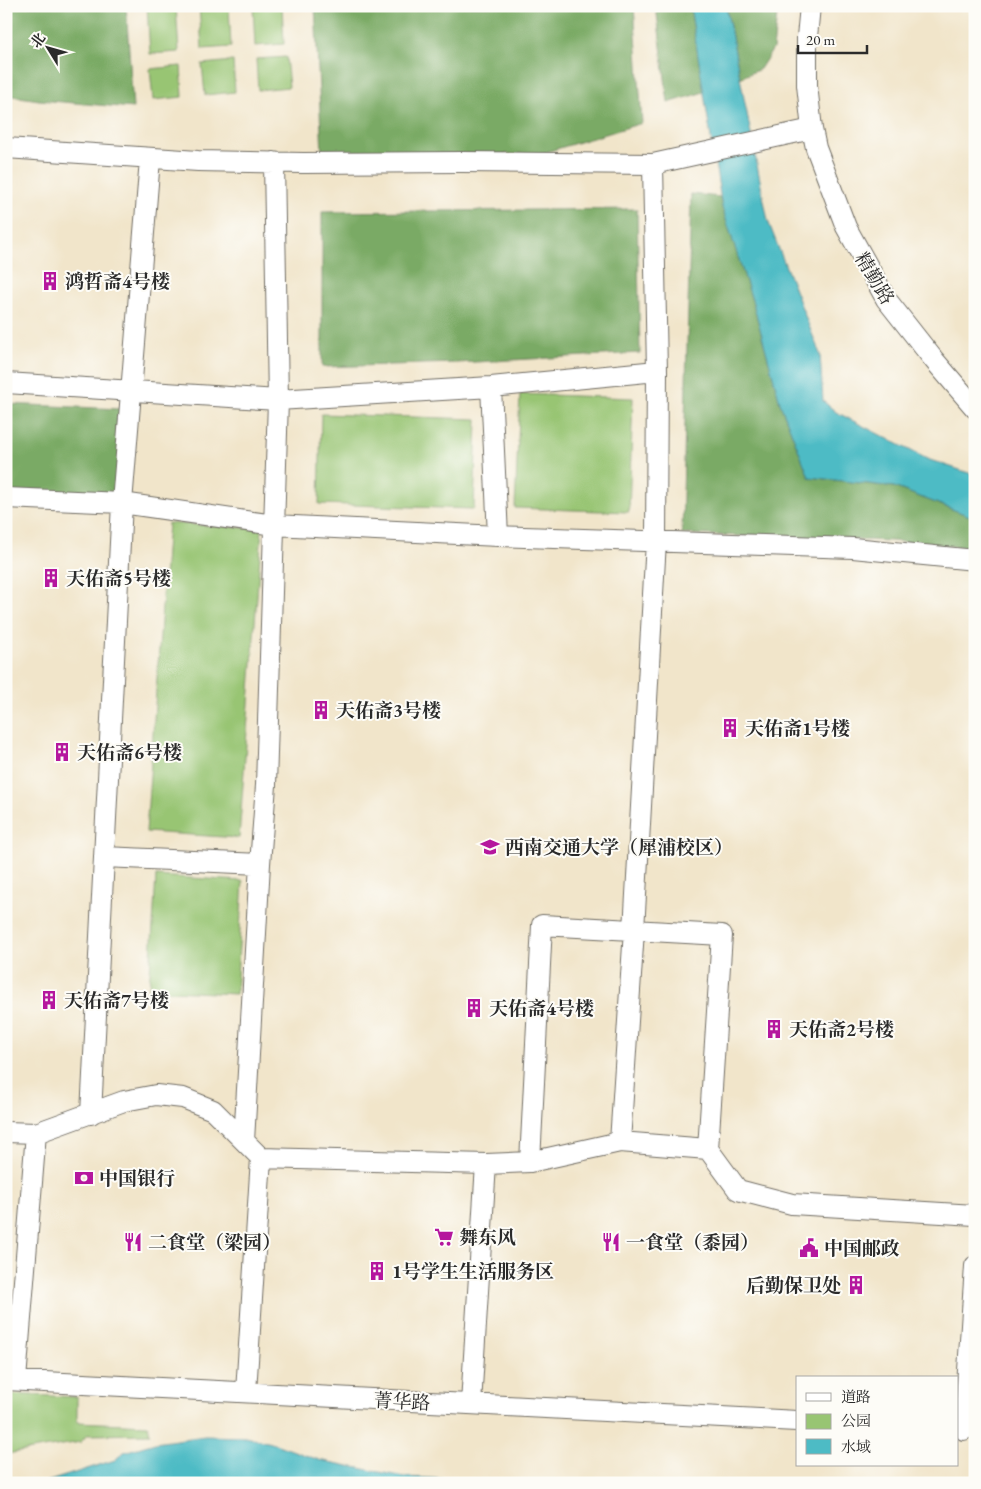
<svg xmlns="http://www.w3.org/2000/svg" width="981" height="1489" viewBox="0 0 981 1489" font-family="'EB Garamond','Noto Serif SC',serif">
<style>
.green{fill:#98c573;stroke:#62784f}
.forest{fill:#7aaa65;stroke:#526a48}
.water{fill:#4dbbc5;stroke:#3c7378}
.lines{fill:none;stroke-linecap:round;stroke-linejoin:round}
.street-casing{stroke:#706c63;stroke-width:22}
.street{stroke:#fff;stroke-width:20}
.labels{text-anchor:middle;stroke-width:4;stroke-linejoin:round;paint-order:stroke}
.street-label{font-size:19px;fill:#2b2b2b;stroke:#fdfcf7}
.poi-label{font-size:19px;font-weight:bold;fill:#2b2b2b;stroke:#fdfcf7;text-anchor:start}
</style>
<rect width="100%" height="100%" fill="#fdfcf7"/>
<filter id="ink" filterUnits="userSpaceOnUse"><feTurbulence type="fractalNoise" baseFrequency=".02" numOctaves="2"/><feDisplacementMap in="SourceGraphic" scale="10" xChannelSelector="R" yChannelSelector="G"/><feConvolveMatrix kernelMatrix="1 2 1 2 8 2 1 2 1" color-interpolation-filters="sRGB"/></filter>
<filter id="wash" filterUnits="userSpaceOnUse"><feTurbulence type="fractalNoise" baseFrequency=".0096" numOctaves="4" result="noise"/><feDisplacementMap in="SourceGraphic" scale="20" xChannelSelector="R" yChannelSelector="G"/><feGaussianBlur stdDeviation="1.12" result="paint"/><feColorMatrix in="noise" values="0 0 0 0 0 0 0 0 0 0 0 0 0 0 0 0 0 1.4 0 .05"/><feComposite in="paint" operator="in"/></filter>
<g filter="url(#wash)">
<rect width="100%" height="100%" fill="#f1e5ca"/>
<path class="green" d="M147,6h29l3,46 -29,2z
M199,6h30l2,41 -29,2z
M253,6h29l2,38 -29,2z
M286,57l3,30 -31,3 -2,-31z
M233,61l2,31 -30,3 -3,-31z
M181,66l2,31 -30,3 -3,-31z
M520,394l113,4 -4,114 -114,-4z
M321,414l156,5 -3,90 -155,-5z
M168,523l94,6 -23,309 -93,-6z
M156,876l87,5 -7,113 -87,-4z
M6,1394l71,3v25l71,3 2,9 -63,1 -6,7 -75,12z"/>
<path class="forest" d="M6,6h120l7,102 -94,-8 -33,-5z
M315,6h319l8,117 -102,31h-218z
M656,6h34l14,86 -36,11z
M726,6h52l-5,43 -13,20 -20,9z
M691,194l29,3 2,10 31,96 28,103 28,71 85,10 81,31v30l-83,-7 -210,-7z
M637,209l3,144 -183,10 -135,4v-155z
M6,404l116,5 -5,89 -111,-4z"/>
<path class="water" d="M690,6h36l42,215 52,133 3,47 13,11 91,47 48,16v43l-81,-31 -85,-10 -28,-71 -28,-103 -31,-96z
M205,1436l41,1 29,7 44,16 85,17 131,6h-492l72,-23 9,-8 31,-9z"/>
</g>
<g filter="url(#ink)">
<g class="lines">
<g class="street-casing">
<path id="street" d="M810,6l-3,31v48l5,44 4,19 30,79 40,72 48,61 41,48
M6,148l192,13 105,2 159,-1 191,2 159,-35
M6,383l272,17 213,-13 166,-16
M491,387l7,149
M6,498l116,5 152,22 224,11 355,12 122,12
M104,857l156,7
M91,1114l31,-611 28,-344
M6,1132l30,1 88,-32 32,-6 27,3 30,12 48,48 225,6 44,-2 90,-20 88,7 30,41 54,14 183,11
M244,1141l16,-277 6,-79 12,-385 -4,-238
M620,1142l14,-212 22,-389 1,-170 -4,-207
M530,1162l12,-237 180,10 -14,214
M6,1380l791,41
M16,1380l20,-247
M246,1392l15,-234
M471,1404l15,-240
M964,1430l11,-164"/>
</g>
<use href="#street" class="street"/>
</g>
</g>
<defs>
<g id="building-bare" transform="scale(1.5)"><path d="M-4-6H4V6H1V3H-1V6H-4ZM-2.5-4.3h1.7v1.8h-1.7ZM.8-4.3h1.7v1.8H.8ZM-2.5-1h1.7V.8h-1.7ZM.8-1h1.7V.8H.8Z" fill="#b5179e" stroke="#fdfcf7" stroke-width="2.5" paint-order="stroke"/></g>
<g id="university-bare" transform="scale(1.5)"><path d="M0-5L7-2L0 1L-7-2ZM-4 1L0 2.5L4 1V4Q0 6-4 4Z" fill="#b5179e" stroke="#fdfcf7" stroke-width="2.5" paint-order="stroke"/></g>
<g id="bank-bare" transform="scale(1.5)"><path d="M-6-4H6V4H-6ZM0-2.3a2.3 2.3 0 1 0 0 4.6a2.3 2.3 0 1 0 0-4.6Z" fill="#b5179e" stroke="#fdfcf7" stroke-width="2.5" paint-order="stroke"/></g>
<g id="supermarket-bare" transform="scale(1.5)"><path d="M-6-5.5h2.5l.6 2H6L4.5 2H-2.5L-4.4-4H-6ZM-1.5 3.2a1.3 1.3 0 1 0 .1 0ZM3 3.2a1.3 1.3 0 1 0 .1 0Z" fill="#b5179e" stroke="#fdfcf7" stroke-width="2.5" paint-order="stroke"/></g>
<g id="restaurant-bare" transform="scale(1.5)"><path d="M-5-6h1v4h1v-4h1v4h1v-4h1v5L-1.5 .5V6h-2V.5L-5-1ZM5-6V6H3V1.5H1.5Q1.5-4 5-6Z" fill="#b5179e" stroke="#fdfcf7" stroke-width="2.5" paint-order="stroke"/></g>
<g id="civic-bare" transform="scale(1.5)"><path d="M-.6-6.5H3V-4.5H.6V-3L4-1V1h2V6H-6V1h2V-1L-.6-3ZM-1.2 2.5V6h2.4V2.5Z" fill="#b5179e" stroke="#fdfcf7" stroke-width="2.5" paint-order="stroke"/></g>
</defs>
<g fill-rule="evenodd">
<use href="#building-bare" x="50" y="281"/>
<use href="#building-bare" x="51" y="578"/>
<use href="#building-bare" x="321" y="710"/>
<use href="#building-bare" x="730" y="728"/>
<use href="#building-bare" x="62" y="752"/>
<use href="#university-bare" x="490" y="847"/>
<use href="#building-bare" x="49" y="1000"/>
<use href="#building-bare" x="474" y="1008"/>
<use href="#building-bare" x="774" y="1029"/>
<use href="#bank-bare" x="84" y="1178"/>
<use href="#supermarket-bare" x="444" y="1237"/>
<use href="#restaurant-bare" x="133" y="1242"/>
<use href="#restaurant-bare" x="611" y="1242"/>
<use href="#civic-bare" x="809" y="1248"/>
<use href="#building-bare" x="377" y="1271"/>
<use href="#building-bare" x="856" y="1285"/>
</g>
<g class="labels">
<g class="street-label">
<text transform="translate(875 278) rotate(59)" y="7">精勤路</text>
<text transform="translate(402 1401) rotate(3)" y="7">菁华路</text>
</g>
<g class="poi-label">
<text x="65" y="288">鸿哲斋4号楼</text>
<text x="66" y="585">天佑斋5号楼</text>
<text x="336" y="717">天佑斋3号楼</text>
<text x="745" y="735">天佑斋1号楼</text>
<text x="77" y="759">天佑斋6号楼</text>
<text x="505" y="854">西南交通大学（犀浦校区）</text>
<text x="64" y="1007">天佑斋7号楼</text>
<text x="489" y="1015">天佑斋4号楼</text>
<text x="789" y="1036">天佑斋2号楼</text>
<text x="99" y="1185">中国银行</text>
<text x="459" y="1244">舞东风</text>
<text x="148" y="1249">二食堂（梁园）</text>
<text x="626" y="1249">一食堂（黍园）</text>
<text x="824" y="1255">中国邮政</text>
<text x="392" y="1278">1号学生生活服务区</text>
<text x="841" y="1292" text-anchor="end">后勤保卫处</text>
</g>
</g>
<rect width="981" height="1489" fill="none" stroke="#fdfcf7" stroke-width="25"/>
<rect x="796" y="1376" width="162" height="90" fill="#fdfcf7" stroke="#a9a8a5"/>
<rect x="806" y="1393" width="25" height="8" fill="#ffffff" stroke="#a9a8a5"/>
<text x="841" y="1402" font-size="15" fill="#2b2b2b">道路</text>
<rect x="806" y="1414" width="25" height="15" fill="#98c573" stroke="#a9a8a5"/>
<text x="841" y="1426" font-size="15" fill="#2b2b2b">公园</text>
<rect x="806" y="1439" width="25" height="15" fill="#4dbbc5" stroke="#a9a8a5"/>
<text x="841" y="1452" font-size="15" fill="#2b2b2b">水域</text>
<g transform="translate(48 48) rotate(307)" stroke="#fdfcf7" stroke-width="4" paint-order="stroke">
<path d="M0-4L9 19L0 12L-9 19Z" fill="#2b2b2b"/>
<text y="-8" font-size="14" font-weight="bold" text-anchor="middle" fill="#2b2b2b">北</text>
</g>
<path d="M798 45v8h69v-8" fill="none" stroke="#2b2b2b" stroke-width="2.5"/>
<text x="806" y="45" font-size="15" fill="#2b2b2b" stroke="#fdfcf7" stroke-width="4" paint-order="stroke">20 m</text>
</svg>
